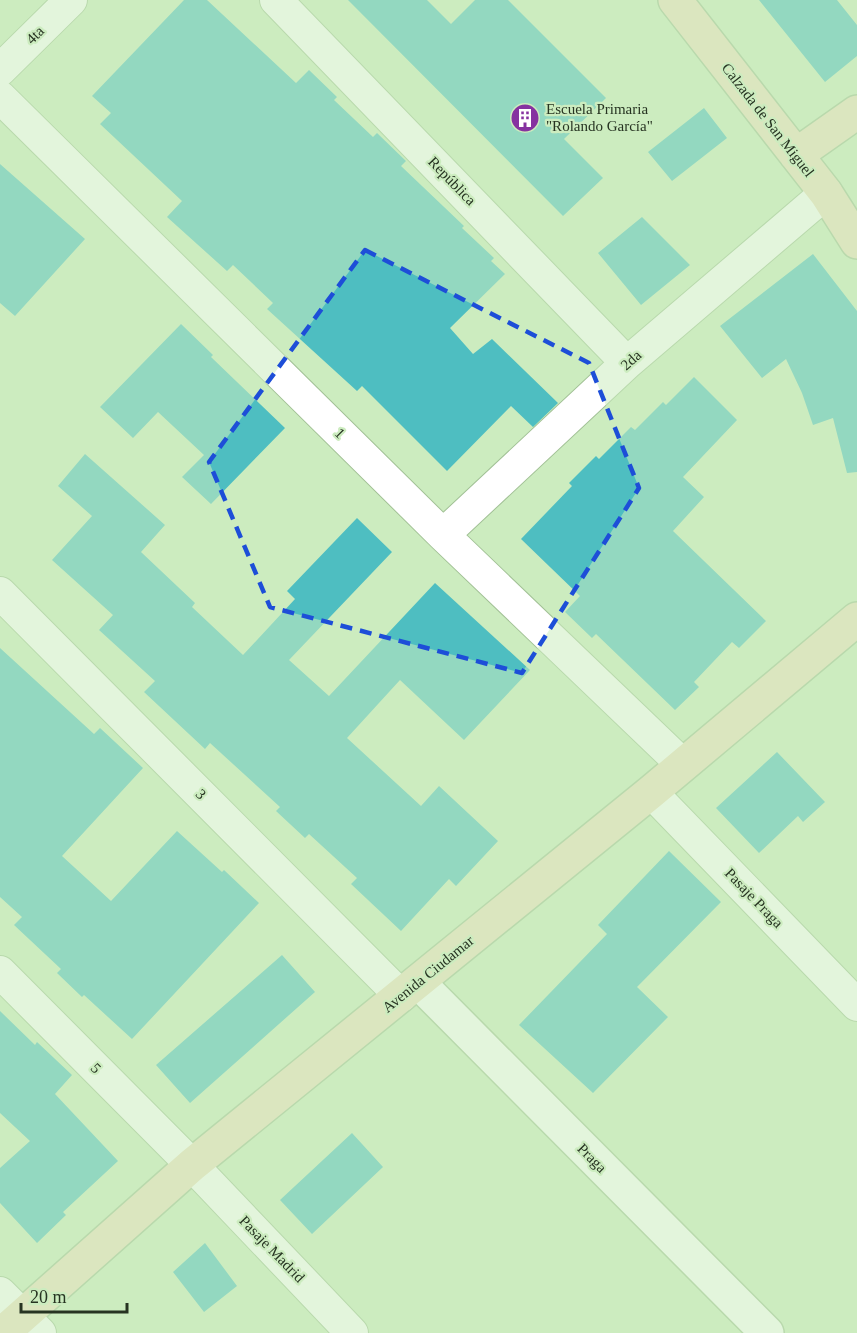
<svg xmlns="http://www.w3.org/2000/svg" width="857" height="1333" viewBox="0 0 857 1333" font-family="Georgia,serif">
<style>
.building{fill:#4ebec1}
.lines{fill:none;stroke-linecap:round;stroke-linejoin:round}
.minor-casing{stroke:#a2c196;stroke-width:34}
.tertiary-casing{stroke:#a2c196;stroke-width:36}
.secondary-casing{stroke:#a2c196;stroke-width:36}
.minor{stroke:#fff;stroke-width:32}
.tertiary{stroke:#fff;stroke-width:33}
.secondary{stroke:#eeddbf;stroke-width:33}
.marked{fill:none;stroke:#1d4ed8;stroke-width:4.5;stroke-dasharray:12 8;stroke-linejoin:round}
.labels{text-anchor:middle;stroke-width:4.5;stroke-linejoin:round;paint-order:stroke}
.street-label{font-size:15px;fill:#273422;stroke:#ccecbf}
.poi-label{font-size:15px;fill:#273422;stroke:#ccecbf;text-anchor:start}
</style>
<rect width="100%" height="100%" fill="#ccecbf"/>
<path class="building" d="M184,0h23l89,83 13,-13 28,27 -3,3 39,37 4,-4 29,28 -5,5 63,60 -2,2 32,30 -3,3 14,13 -55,54 23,26 19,-15 66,64 -25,24 -22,-21 -64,65 -85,-85 -5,5 -90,-82 6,-6 -40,-38 -6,6 -60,-54 15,-16 -82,-77 11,-11 -19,-17z
M348,0h79l24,24 24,-24h33l98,98 -42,41 39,39 -40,38z
M759,0h78l20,25v31l-32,26z
M704,108l23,30 -55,43 -24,-29z
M0,164l85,75 -70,77 -15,-13z
M642,217l48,48 -49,40 -43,-52z
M813,254l44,57v161l-10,1 -14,-55 -20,7 -11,-32 -16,-34 -24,19 -42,-52z
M181,324l32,31 -2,2 74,71 -74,76 -29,-27 22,-22 -46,-43 -25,26 -33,-31z
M694,377l43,43 -54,57 21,20 -31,34 93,90 -27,27 -7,-6 -38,40 5,5 -24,23 -79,-76 -4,4 -27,-26 15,-16 -59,-57 51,-53 -3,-3 27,-27 3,3 32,-32 4,3 28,-28 3,3z
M85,454l80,71 -24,27 54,51 -3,4 51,48 52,-56 -8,-8 70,-73 35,34 -103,108 40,36 106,-113 95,87 -66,70 -64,-60 -53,58 74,68 18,-20 59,55 -42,45 -7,-7 -48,52 -50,-47 6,-6 -48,-44 -4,4 -29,-27 4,-4 -70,-64 -5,6 -61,-57 11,-11 -56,-51 14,-15 -61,-55 40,-44 -34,-30z
M0,648l94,86 6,-6 43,40 -81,88 49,45 66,-70 45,41 2,-2 35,33 -127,136 -48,-44 -2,2 -25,-24 4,-4 -47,-44 8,-8 -22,-20z
M777,752l48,50 -22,20 -5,-6 -39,37 -43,-45z
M669,851l52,51 -84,85 31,30 -75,76 -74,-68 88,-91 -9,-9z
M282,955l33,37 -125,111 -34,-38z
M0,1011l35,34 2,-3 35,33 -17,19 63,67 -55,51 3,3 -29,28 -37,-40v-35l30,-27 -30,-28z
M352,1133l31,34 -71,67 -32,-34z
M205,1243l32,43 -33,26 -31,-40z"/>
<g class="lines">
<g class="minor-casing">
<path id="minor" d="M276,0l351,363
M0,70l71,-70
M0,97l443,438 240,230
M443,535l184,-172 199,-170
M0,593l401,403
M651,792l206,213
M0,972l192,193 160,168
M0,1293l40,40"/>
</g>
<g class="tertiary-casing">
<path id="tertiary" d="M418,982l349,351"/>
</g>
<g class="secondary-casing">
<path id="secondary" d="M675,0l151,193 31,49
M796,155l61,-43
M3,1333l189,-168 459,-373 206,-173"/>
</g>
<use href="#minor" class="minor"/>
<use href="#tertiary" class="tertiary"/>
<use href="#secondary" class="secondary"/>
</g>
<path d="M0 0H857V1333H0ZM365,250l224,113 50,125 -117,185 -252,-66 -61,-145z" fill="#ccecbf" fill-opacity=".55" fill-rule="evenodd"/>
<path class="marked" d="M365,250l224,113 50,125 -117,185 -252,-66 -61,-145z"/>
<defs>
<g id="building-disc" transform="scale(1.5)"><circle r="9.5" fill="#8632a0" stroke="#ccecbf"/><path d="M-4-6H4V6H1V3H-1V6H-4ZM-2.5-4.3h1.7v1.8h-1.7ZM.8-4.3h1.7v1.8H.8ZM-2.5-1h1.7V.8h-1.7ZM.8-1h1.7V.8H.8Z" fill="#fff"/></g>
</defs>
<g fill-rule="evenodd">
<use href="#building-disc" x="525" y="118"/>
</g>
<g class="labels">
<g class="street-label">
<text transform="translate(35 35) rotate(-45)" y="5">4ta</text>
<text transform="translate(768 120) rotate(52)" y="5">Calzada de San Miguel</text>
<text transform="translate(452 181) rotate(46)" y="5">República</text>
<text transform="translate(631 360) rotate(-42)" y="5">2da</text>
<text transform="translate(340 433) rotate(45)" y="5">1</text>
<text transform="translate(201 794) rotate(45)" y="5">3</text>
<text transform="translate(754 898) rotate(46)" y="5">Pasaje Praga</text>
<text transform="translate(428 974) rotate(-39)" y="5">Avenida Ciudamar</text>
<text transform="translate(96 1068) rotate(45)" y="5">5</text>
<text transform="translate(592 1158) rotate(45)" y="5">Praga</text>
<text transform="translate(272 1249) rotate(46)" y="5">Pasaje Madrid</text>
</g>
<g class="poi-label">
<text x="546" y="114">Escuela Primaria<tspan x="546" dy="17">"Rolando García"</tspan></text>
</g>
</g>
<path d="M21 1303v9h106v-9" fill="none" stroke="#273422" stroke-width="3"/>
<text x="30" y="1303" font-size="18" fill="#273422" stroke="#ccecbf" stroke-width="4.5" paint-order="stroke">20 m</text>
</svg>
